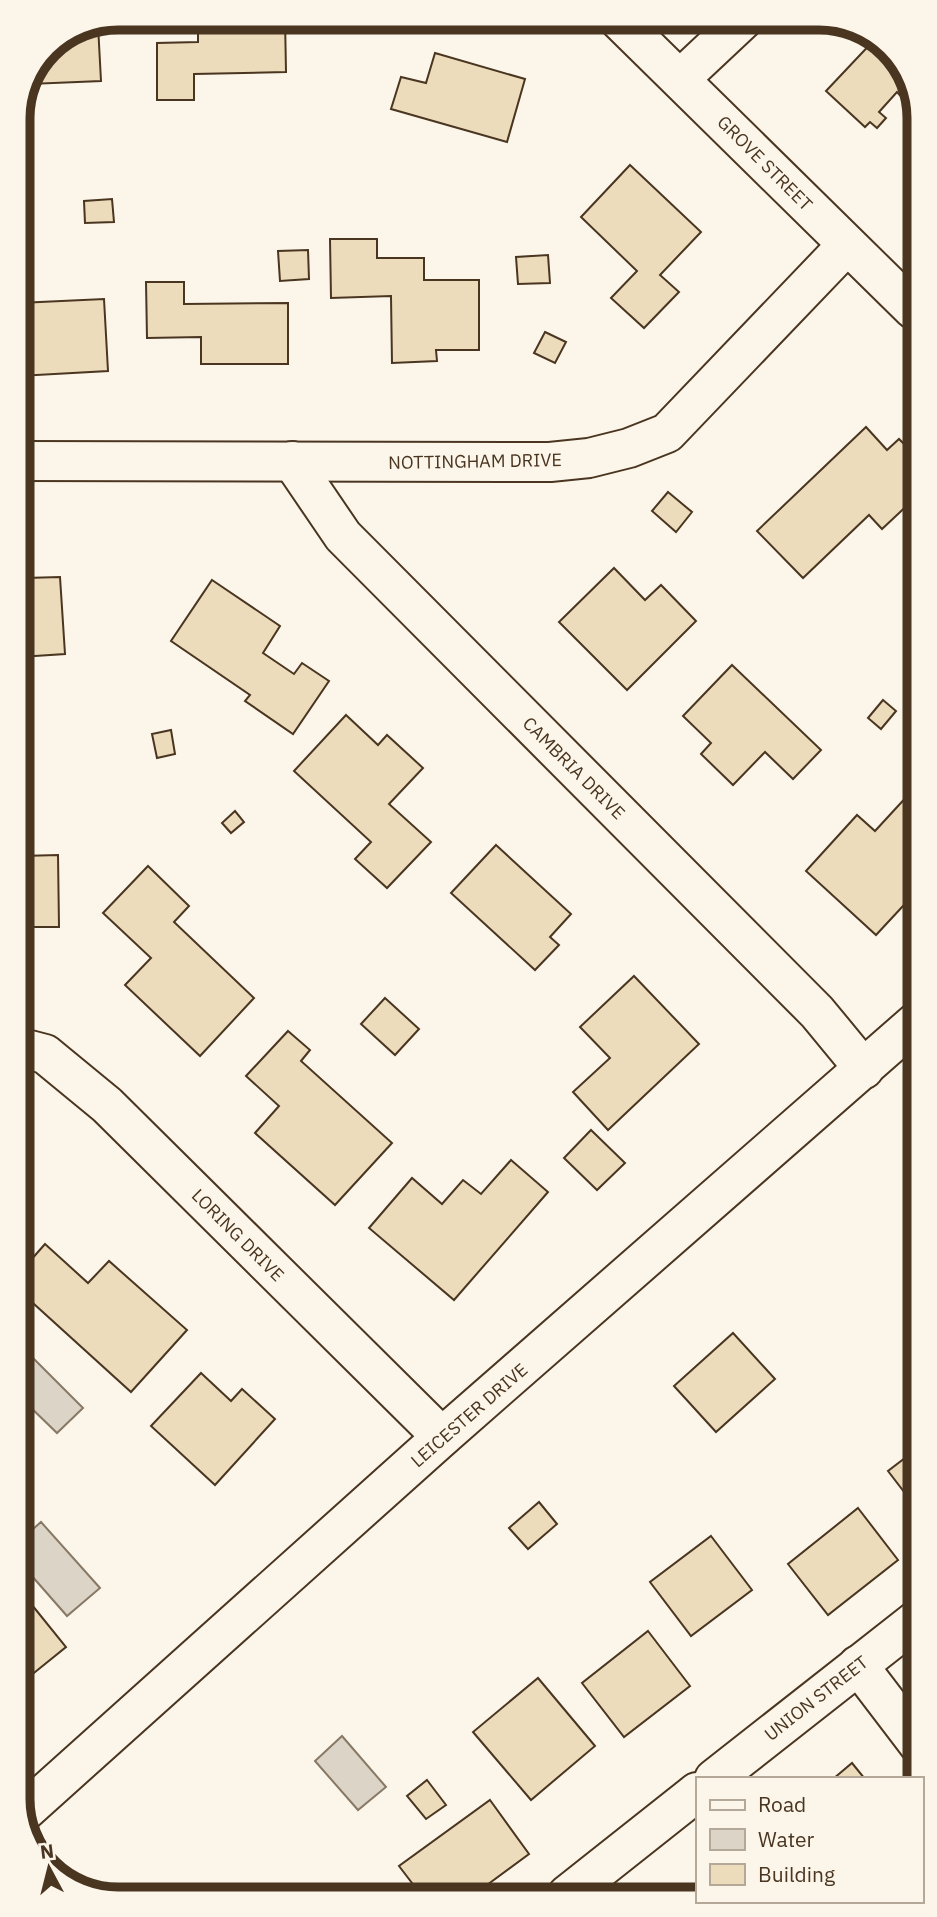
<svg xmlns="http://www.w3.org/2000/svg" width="937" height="1917" font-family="'IBM Plex Sans',sans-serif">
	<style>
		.water { fill: #dcd4c6; stroke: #887966; stroke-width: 2 }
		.building { fill: #ecdcbc; stroke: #4a3520; stroke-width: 2 }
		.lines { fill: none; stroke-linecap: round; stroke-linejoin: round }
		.minor-casing { stroke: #4a3520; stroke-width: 42 }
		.minor { stroke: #fbf6e9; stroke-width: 38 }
		.labels { text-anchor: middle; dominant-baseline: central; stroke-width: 5; stroke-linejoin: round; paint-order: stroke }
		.street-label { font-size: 18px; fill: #4a3520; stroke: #fbf6e9 }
		.rim { fill: none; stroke: #4a3520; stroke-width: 9 }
	</style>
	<rect width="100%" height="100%" fill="#fbf6e9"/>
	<g class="water">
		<path d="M 23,1348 L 83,1408 L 57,1433 L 23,1400 Z"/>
		<path d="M 41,1522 L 100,1588 L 67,1616 L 24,1567 L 24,1537 Z"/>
		<path d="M 342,1736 L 386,1787 L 358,1810 L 315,1761 Z"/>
	</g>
	<g class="building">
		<path d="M 198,18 L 285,18 L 286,72 L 194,74 L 194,100 L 157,100 L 157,43 L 198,42 Z"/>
		<path d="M 98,25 L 101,81 L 30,84 L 47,47 Z"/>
		<path d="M 877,37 L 880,38 L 912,80 L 912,96 L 906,102 L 897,92 L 879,112 L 886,118 L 877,128 L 870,122 L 865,127 L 826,91 Z"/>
		<path d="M 435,53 L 525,79 L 507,142 L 391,109 L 401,77 L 426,83 Z"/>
		<path d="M 630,165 L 701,232 L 660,275 L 679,292 L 644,328 L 611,298 L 637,271 L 581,217 Z"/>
		<path d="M 112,199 L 114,222 L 85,223 L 84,201 Z"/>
		<path d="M 330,239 L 377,239 L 377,258 L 424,258 L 424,280 L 479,280 L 479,350 L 436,350 L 437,361 L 392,363 L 391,296 L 331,298 Z"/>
		<path d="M 308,250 L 309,279 L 280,281 L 278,251 Z"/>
		<path d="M 548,255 L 550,283 L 518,284 L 516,257 Z"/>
		<path d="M 146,282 L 184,282 L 184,304 L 288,303 L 288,364 L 201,364 L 201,337 L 147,338 Z"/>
		<path d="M 104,299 L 108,371 L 19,376 L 19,303 Z"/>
		<path d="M 545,332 L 566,342 L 555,363 L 534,353 Z"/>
		<path d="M 866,427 L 887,450 L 899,439 L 914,454 L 914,499 L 882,529 L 869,515 L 803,578 L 757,531 Z"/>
		<path d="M 668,492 L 692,512 L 676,532 L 652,511 Z"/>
		<path d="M 614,568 L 645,600 L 661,585 L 696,621 L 627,690 L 559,622 Z"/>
		<path d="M 60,577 L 65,654 L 20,657 L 20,590 L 25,589 L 25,578 Z"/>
		<path d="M 212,580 L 280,626 L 263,653 L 294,674 L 302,663 L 329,681 L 293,734 L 245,701 L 250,695 L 171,641 Z"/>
		<path d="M 732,665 L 821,750 L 793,779 L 765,752 L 733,785 L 701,754 L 711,743 L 683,716 Z"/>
		<path d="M 883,700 L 896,711 L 881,729 L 868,718 Z"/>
		<path d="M 346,715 L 378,745 L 387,735 L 423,768 L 389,804 L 431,842 L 387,888 L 355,859 L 371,842 L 294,771 Z"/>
		<path d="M 171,730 L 175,754 L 157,758 L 152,734 Z"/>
		<path d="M 910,793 L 915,798 L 916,892 L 876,935 L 806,871 L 857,815 L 875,831 Z"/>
		<path d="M 235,811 L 244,822 L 231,833 L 222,823 Z"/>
		<path d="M 496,845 L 571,914 L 550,937 L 559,945 L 535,970 L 451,893 Z"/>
		<path d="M 58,855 L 59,927 L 21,927 L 21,856 Z"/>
		<path d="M 148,866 L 189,906 L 174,922 L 254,998 L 200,1056 L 125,985 L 151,958 L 103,913 Z"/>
		<path d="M 634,976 L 699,1044 L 608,1130 L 573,1092 L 610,1058 L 580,1027 Z"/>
		<path d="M 385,998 L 419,1029 L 395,1055 L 361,1024 Z"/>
		<path d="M 288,1031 L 310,1050 L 301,1061 L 392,1143 L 335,1205 L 255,1133 L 279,1106 L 246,1076 Z"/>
		<path d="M 591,1130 L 625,1163 L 597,1190 L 564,1158 Z"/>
		<path d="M 511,1160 L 548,1192 L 454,1300 L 369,1228 L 412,1178 L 442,1204 L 463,1180 L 481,1194 Z"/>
		<path d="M 45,1244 L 88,1283 L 109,1261 L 187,1330 L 131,1392 L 23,1294 L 23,1269 Z"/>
		<path d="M 733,1333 L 775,1379 L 716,1432 L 674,1386 Z"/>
		<path d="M 201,1373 L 231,1401 L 242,1389 L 275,1419 L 215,1485 L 151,1426 Z"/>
		<path d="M 918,1448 L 918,1510 L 888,1471 Z"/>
		<path d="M 539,1502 L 557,1524 L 528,1549 L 509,1528 Z"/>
		<path d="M 858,1508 L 898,1560 L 828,1615 L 788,1564 Z"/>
		<path d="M 711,1536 L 752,1590 L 691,1636 L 650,1582 Z"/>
		<path d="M 32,1605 L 66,1647 L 24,1681 L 24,1612 Z"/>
		<path d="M 648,1631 L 690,1686 L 624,1737 L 582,1683 Z"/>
		<path d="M 538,1678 L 595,1746 L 531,1800 L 473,1732 Z"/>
		<path d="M 852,1763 L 865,1779 L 833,1779 Z"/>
		<path d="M 427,1780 L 446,1805 L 426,1819 L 407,1796 Z"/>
		<path d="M 490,1800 L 529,1854 L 472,1896 L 422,1896 L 399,1866 Z"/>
	</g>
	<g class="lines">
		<defs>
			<g id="minor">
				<path d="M 617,18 L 913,309"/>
				<path d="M 680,79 L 745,18"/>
				<path d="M 19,461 L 550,462 L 589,458 L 629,448 L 667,433 L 847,245"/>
				<path d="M 292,461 L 343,536 L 817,1012 L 864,1069"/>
				<path d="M 22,1048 L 45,1054 L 107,1105 L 442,1437"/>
				<path d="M 858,1665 L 919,1745"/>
				<path d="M 714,1779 L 919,1618"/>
				<path d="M 25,1811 L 442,1437 L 916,1022"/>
				<path d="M 567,1895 L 697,1792"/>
			</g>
		</defs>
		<use href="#minor" class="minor-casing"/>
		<use href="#minor" class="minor"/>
	</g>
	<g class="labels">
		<g class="street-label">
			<text transform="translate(765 163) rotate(45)">GROVE STREET</text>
			<text transform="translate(475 461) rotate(-1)">NOTTINGHAM DRIVE</text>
			<text transform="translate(574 768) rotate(45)">CAMBRIA DRIVE</text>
			<text transform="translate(238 1235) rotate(45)">LORING DRIVE</text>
			<text transform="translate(469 1415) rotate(-41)">LEICESTER DRIVE</text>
			<text transform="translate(816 1698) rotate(-38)">UNION STREET</text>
		</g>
	</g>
	<path d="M0 0H937V1917H0ZM118 30H819A88 88 0 0 1 907 118V1799A88 88 0 0 1 819 1887H118A88 88 0 0 1 30 1799V118A88 88 0 0 1 118 30Z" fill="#fbf6e9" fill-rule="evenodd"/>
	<path class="rim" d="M118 30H819A88 88 0 0 1 907 118V1799A88 88 0 0 1 819 1887H118A88 88 0 0 1 30 1799V118A88 88 0 0 1 118 30Z"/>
	<rect x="696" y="1777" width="228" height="126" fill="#fbf6e9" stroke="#b4a999" stroke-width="2"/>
	<rect x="710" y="1800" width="35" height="10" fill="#fbf6e9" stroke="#b4a999" stroke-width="2"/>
	<text x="758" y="1812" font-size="21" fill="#4a3520">Road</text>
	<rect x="710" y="1829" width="35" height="21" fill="#dcd4c6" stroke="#b4a999" stroke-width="2"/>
	<text x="758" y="1847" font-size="21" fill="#4a3520">Water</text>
	<rect x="710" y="1864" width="35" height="21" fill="#ecdcbc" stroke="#b4a999" stroke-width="2"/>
	<text x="758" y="1882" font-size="21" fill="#4a3520">Building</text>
	<g transform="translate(49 1868) rotate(353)" stroke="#fbf6e9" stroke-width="5" paint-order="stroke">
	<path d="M0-5L12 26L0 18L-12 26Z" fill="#4a3520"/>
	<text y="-10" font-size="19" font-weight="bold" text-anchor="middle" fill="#4a3520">N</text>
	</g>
</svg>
